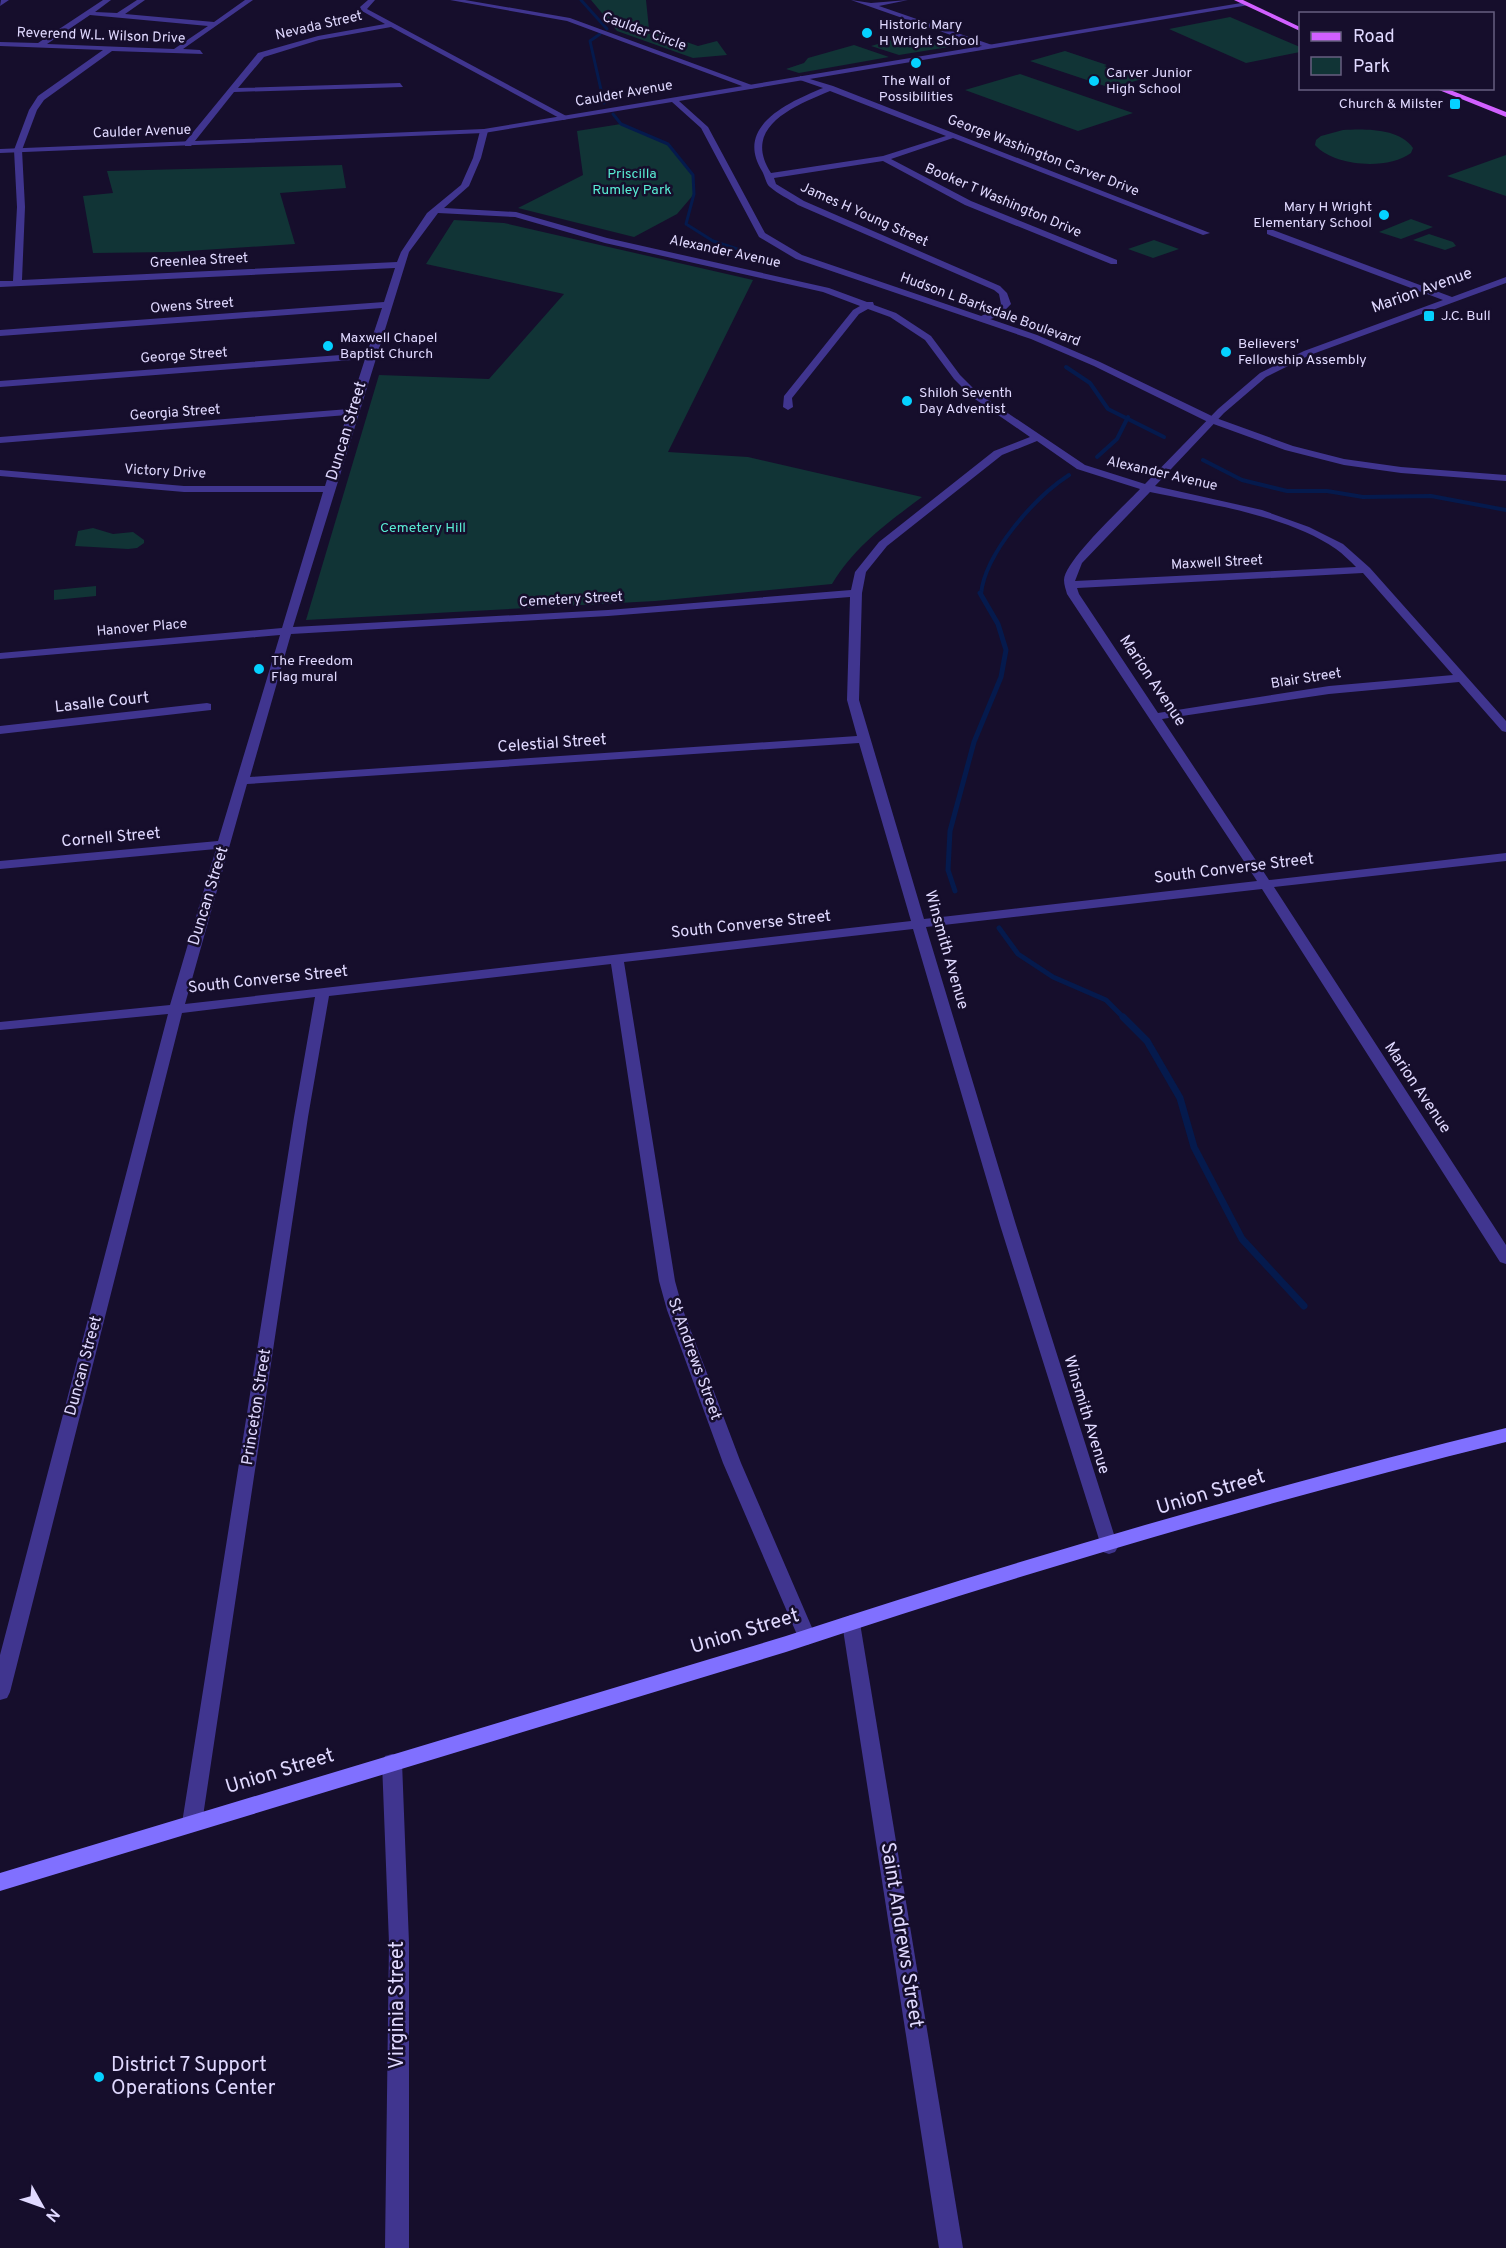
<svg xmlns="http://www.w3.org/2000/svg" width="1506" height="2248" font-family="Overpass,sans-serif">
	<style>
		.green { fill: #113436 }
		.lines { fill: none; stroke-linecap: round; stroke-linejoin: round }
		.stream-far3 { stroke: #051a4d; stroke-width: 3 }
		.stream-far2 { stroke: #051a4d; stroke-width: 4 }
		.stream-far1 { stroke: #051a4d; stroke-width: 5 }
		.stream { stroke: #051a4d; stroke-width: 7 }
		.minor { fill: #40358f; fill-rule: evenodd }
		.tertiary { fill: #40358f; fill-rule: evenodd }
		.secondary { fill: #8070ff; fill-rule: evenodd }
		.primary { fill: #d160ff; fill-rule: evenodd }
		.poi-dot { fill: #05d1ff; stroke: #160e2c; stroke-width: 2 }
		.labels { text-anchor: middle; dominant-baseline: central; stroke-width: 5; stroke-linejoin: round; paint-order: stroke }
		.far-poi-label { font-size: 14px; fill: #e0d9ff; stroke: #160e2c; text-anchor: start }
		.far-street-label { font-size: 14px; fill: #e0d9ff; stroke: #160e2c }
		.far-park-label { font-size: 14px; fill: #58ecd3; stroke: #160e2c }
		.street-label { font-size: 16px; fill: #e0d9ff; stroke: #160e2c }
		.near-street-label { font-size: 20px; fill: #e0d9ff; stroke: #160e2c }
		.near-poi-label { font-size: 20px; fill: #e0d9ff; stroke: #160e2c; text-anchor: start }
	</style>
	<rect width="100%" height="100%" fill="#160e2c"/>
	<g class="green">
		<path d="M 591,0 L 646,0 L 649,29 L 698,46 L 717,41 L 727,55 L 693,58 L 617,31 Z"/>
		<path d="M 1230,17 L 1300,47 L 1300,52 L 1246,63 L 1169,29 Z"/>
		<path d="M 906,36 L 955,46 L 899,55 L 871,46 Z"/>
		<path d="M 854,45 L 889,57 L 799,73 L 786,69 L 804,63 L 808,58 Z"/>
		<path d="M 1065,51 L 1107,65 L 1104,66 L 1142,79 L 1111,88 L 1030,61 Z"/>
		<path d="M 1020,74 L 1133,113 L 1078,131 L 965,90 Z"/>
		<path d="M 621,124 L 668,144 L 693,175 L 694,194 L 677,214 L 634,237 L 518,208 L 583,175 L 577,131 Z"/>
		<path d="M 1343,130 C 1365,129 1399,128 1413,148 L 1411,153 C 1388,170 1335,167 1315,145 L 1316,140 L 1321,136 Z"/>
		<path d="M 1506,155 L 1506,196 L 1447,176 Z"/>
		<path d="M 342,165 L 346,188 L 280,193 L 295,244 L 172,252 L 93,253 L 83,196 L 113,193 L 107,171 Z"/>
		<path d="M 1411,219 L 1433,227 L 1401,239 L 1379,232 Z"/>
		<path d="M 454,220 L 504,223 L 753,280 L 668,452 L 748,457 L 922,497 C 886,524 855,546 832,584 L 655,601 L 306,620 L 379,375 L 489,379 L 564,294 L 426,264 Z"/>
		<path d="M 1429,234 L 1453,242 L 1456,246 L 1445,250 L 1413,240 Z"/>
		<path d="M 1154,240 L 1179,249 L 1153,258 L 1128,249 Z"/>
		<path d="M 93,528 L 113,534 L 133,532 L 144,540 L 144,543 L 137,548 L 128,549 L 75,546 L 78,531 Z"/>
		<path d="M 96,586 L 96,596 L 54,600 L 54,590 Z"/>
	</g>
	<g class="lines">
		<g class="stream-far3">
			<path d="M 581,0 L 607,29"/>
			<path d="M 600,34 L 590,41 L 604,103"/>
			<path d="M 613,114 L 621,124 L 668,144 L 693,175 L 694,194 L 686,224 L 713,241 L 765,258"/>
		</g>
		<g class="stream-far2">
			<path d="M 1066,367 L 1090,383 L 1108,409 L 1164,437"/>
			<path d="M 1097,457 L 1117,439 L 1128,417"/>
			<path d="M 1203,460 L 1242,480 L 1287,491 L 1327,491 L 1363,497 L 1431,496 L 1506,510"/>
			<path d="M 981,594 C 985,553 1035,497 1069,475"/>
		</g>
		<g class="stream-far1">
			<path d="M 955,891 L 948,870 L 950,831 L 974,742 L 1001,677 L 1006,650 L 998,624 L 980,593"/>
			<path d="M 999,928 L 1018,954 L 1053,977 L 1106,1000 L 1124,1018"/>
		</g>
		<path class="stream" d="M 1123,1017 L 1147,1041 L 1180,1098 L 1194,1147 L 1242,1239 L 1304,1306"/>
		<g class="minor">
			<path d="M 103,0 L 111,0 L 95,12 L 117,13 L 137,0 L 145,0 L 125,14 L 214,22 L 245,0 L 253,0 L 183,49 L 200,50 L 203,54 L 112,51 L 44,100 L 37,110 L 22,150 L 25,207 L 22,280 L 397,262 L 401,252 L 427,213 L 461,185 L 473,158 L 480,131 L 484,129 L 488,131 L 481,158 L 469,186 L 444,208 L 516,212 L 607,238 L 829,288 L 867,302 L 873,302 L 874,305 L 896,313 L 931,336 L 960,375 L 978,393 L 1085,465 L 1145,484 L 1218,409 L 1260,373 L 1304,351 L 1443,300 L 1267,234 L 1267,230 L 1273,230 L 1452,297 L 1506,277 L 1506,283 L 1310,355 L 1266,377 L 1224,413 L 1155,486 L 1262,510 L 1309,527 L 1343,544 L 1370,568 L 1506,721 L 1506,732 L 1502,731 L 1459,682 L 1329,694 L 1162,719 L 1269,880 L 1506,853 L 1506,861 L 1274,887 L 1506,1245 L 1506,1264 L 1500,1262 L 1262,889 L 926,927 L 1016,1225 L 1118,1547 L 1115,1552 L 1109,1554 L 1103,1552 L 1000,1225 L 913,929 L 624,962 L 675,1281 L 683,1310 L 741,1463 L 816,1637 L 814,1642 L 807,1645 L 800,1642 L 798,1637 L 723,1463 L 667,1310 L 659,1281 L 611,964 L 329,996 L 308,1117 L 202,1823 L 199,1829 L 192,1832 L 185,1829 L 182,1823 L 294,1117 L 315,997 L 182,1013 L 10,1692 L 7,1698 L 0,1700 L 0,1655 L 168,1014 L 0,1030 L 0,1022 L 170,1005 L 216,849 L 0,869 L 0,861 L 218,841 L 280,635 L 0,659 L 0,653 L 282,628 L 323,492 L 184,492 L 0,476 L 0,470 L 184,486 L 325,486 L 347,415 L 0,443 L 0,437 L 349,409 L 365,359 L 0,387 L 0,381 L 367,353 L 382,308 L 0,336 L 0,330 L 384,302 L 395,268 L 0,287 L 0,281 L 13,281 L 17,207 L 14,150 L 29,110 L 38,96 L 103,50 L 0,46 L 0,42 L 38,43 ZM 90,15 L 208,26 L 174,49 L 47,44 ZM 438,213 L 515,217 L 605,243 L 823,292 L 860,306 L 853,310 L 784,396 L 783,407 L 788,410 L 793,407 L 792,398 L 859,314 L 868,309 L 890,317 L 925,340 L 954,379 L 972,397 L 1030,437 L 994,451 L 879,542 L 855,572 L 851,590 L 608,610 L 293,627 L 409,252 ZM 1037,441 L 1077,469 L 1140,489 C 1124,506 1065,560 1064,580 C 1064,585 1066,590 1067,594 L 1257,881 L 924,919 L 859,700 L 862,593 L 866,572 L 887,546 L 1002,455 ZM 1150,492 C 1207,504 1287,515 1336,549 C 1343,554 1350,561 1356,567 L 1075,581 L 1082,563 ZM 1363,573 L 1453,675 L 1329,686 L 1158,713 L 1079,594 L 1077,588 ZM 850,597 L 847,700 L 857,736 L 250,777 L 291,634 L 608,616 ZM 859,743 L 911,921 L 185,1004 L 247,784 Z"/>
			<path d="M 368,0 L 375,0 L 367,9 L 570,118 L 563,120 L 391,27 L 319,40 L 264,57 L 238,88 L 400,83 L 403,87 L 234,92 L 191,146 L 185,146 L 185,142 L 258,53 L 318,36 L 385,24 L 362,11 L 360,7 Z"/>
			<path d="M 450,0 L 465,0 L 570,18 L 757,87 L 750,89 L 567,21 Z"/>
			<path d="M 851,0 L 871,3 L 908,0 L 879,6 L 995,46 L 988,48 Z"/>
			<path d="M 800,76 L 833,86 L 1210,233 L 1203,235 L 953,138 L 891,159 L 971,201 L 1117,260 L 1117,264 L 1111,264 L 965,205 L 883,161 L 774,178 L 776,184 L 804,201 L 1000,286 L 1007,293 L 1011,304 C 1003,313 991,322 979,321 L 979,317 L 998,308 L 1001,304 L 999,294 L 994,290 L 798,205 C 789,199 778,194 770,187 C 766,184 765,176 762,171 C 734,126 789,102 823,88 L 800,80 ZM 830,91 L 946,136 L 883,156 L 771,173 C 741,127 794,106 830,91 Z"/>
			<path d="M 207,703 L 211,704 L 211,710 L 0,734 L 0,726 Z"/>
			<path d="M 392,1754 L 399,1756 L 402,1762 L 409,1943 L 409,2248 L 385,2248 L 389,1943 L 382,1762 L 385,1756 Z"/>
		</g>
		<g class="tertiary">
			<path d="M 9,0 L 0,6 L 1,0 Z"/>
			<path d="M 1247,2 L 1249,5 L 679,101 L 708,127 L 765,233 L 802,255 L 1037,335 L 1100,362 L 1216,418 L 1293,446 L 1344,459 L 1401,467 L 1506,475 L 1506,481 L 1401,473 L 1344,465 L 1285,450 L 1208,422 L 1094,366 L 1031,339 L 796,259 L 759,237 L 701,128 L 672,102 L 484,133 L 0,153 L 0,149 L 484,129 Z"/>
			<path d="M 851,1615 L 858,1618 L 860,1623 L 963,2248 L 939,2248 L 842,1623 L 844,1618 Z"/>
		</g>
		<path class="secondary" d="M 1506,1428 L 1506,1442 C 1264,1502 1023,1573 786,1652 L 0,1891 L 0,1873 L 786,1636 C 1023,1558 1264,1488 1506,1428 Z"/>
		<g class="primary">
			<path d="M 1234,0 L 1243,0 L 1300,27 L 1300,31 Z"/>
			<path d="M 1434,88 L 1445,88 L 1506,112 L 1506,117 Z"/>
		</g>
	</g>
	<g class="poi-dot">
		<circle cx="867" cy="33" r="6"/>
		<circle cx="916" cy="63" r="6"/>
		<circle cx="1094" cy="81" r="6"/>
		<rect x="1449" y="98" width="12" height="12" rx="3"/>
		<circle cx="1384" cy="215" r="6"/>
		<rect x="1423" y="310" width="12" height="12" rx="3"/>
		<circle cx="328" cy="346" r="6"/>
		<circle cx="1226" cy="352" r="6"/>
		<circle cx="907" cy="401" r="6"/>
		<circle cx="259" cy="669" r="6"/>
		<circle cx="99" cy="2077" r="6"/>
	</g>
	<g class="labels">
		<g class="far-poi-label">
			<text x="879" y="25">Historic Mary<tspan x="879" dy="16">H Wright School</tspan></text>
			<text x="1106" y="73">Carver Junior<tspan x="1106" dy="16">High School</tspan></text>
			<text x="916" y="81" text-anchor="middle">The Wall of<tspan x="916" dy="16">Possibilities</tspan></text>
			<text x="1443" y="104" text-anchor="end">Church &amp; Milster</text>
			<text x="1372" y="207" text-anchor="end">Mary H Wright<tspan x="1372" dy="16">Elementary School</tspan></text>
			<text x="1441" y="316">J.C. Bull</text>
			<text x="340" y="338">Maxwell Chapel<tspan x="340" dy="16">Baptist Church</tspan></text>
			<text x="1238" y="344">Believers'<tspan x="1238" dy="16">Fellowship Assembly</tspan></text>
			<text x="919" y="393">Shiloh Seventh<tspan x="919" dy="16">Day Adventist</tspan></text>
			<text x="271" y="661">The Freedom<tspan x="271" dy="16">Flag mural</tspan></text>
		</g>
		<g class="far-street-label">
			<text transform="translate(319 26) rotate(-13)">Nevada Street</text>
			<text transform="translate(644 32) rotate(20)">Caulder Circle</text>
			<text transform="translate(101 36) rotate(2)">Reverend W.L. Wilson Drive</text>
			<text transform="translate(624 94) rotate(-10)">Caulder Avenue</text>
			<text transform="translate(142 132) rotate(-2)">Caulder Avenue</text>
			<text transform="translate(1043 156) rotate(21)">George Washington Carver Drive</text>
			<text transform="translate(1003 201) rotate(23)">Booker T Washington Drive</text>
			<text transform="translate(864 215) rotate(24)">James H Young Street</text>
			<text transform="translate(725 252) rotate(12)">Alexander Avenue</text>
			<text transform="translate(199 261) rotate(-3)">Greenlea Street</text>
			<text transform="translate(192 306) rotate(-4)">Owens Street</text>
			<text transform="translate(990 310) rotate(20)">Hudson L Barksdale Boulevard</text>
			<text transform="translate(184 356) rotate(-4)">George Street</text>
			<text transform="translate(175 413) rotate(-4)">Georgia Street</text>
			<text transform="translate(165 472) rotate(3)">Victory Drive</text>
			<text transform="translate(1162 474) rotate(13)">Alexander Avenue</text>
			<text transform="translate(1217 563) rotate(-3)">Maxwell Street</text>
			<text transform="translate(571 600) rotate(-3)">Cemetery Street</text>
			<text transform="translate(142 628) rotate(-5)">Hanover Place</text>
			<text transform="translate(1306 679) rotate(-9)">Blair Street</text>
		</g>
		<g class="far-park-label">
			<text x="632" y="174">Priscilla<tspan x="632" dy="16">Rumley Park</tspan></text>
			<text x="423" y="528">Cemetery Hill</text>
		</g>
		<g class="street-label">
			<text transform="translate(1422 291) rotate(-20)">Marion Avenue</text>
			<text transform="translate(347 431) rotate(-73)">Duncan Street</text>
			<text transform="translate(1152 681) rotate(56)">Marion Avenue</text>
			<text transform="translate(102 703) rotate(-6)">Lasalle Court</text>
			<text transform="translate(552 744) rotate(-4)">Celestial Street</text>
			<text transform="translate(111 838) rotate(-5)">Cornell Street</text>
			<text transform="translate(1234 869) rotate(-7)">South Converse Street</text>
			<text transform="translate(209 896) rotate(-73)">Duncan Street</text>
			<text transform="translate(751 925) rotate(-6)">South Converse Street</text>
			<text transform="translate(946 950) rotate(74)">Winsmith Avenue</text>
			<text transform="translate(268 980) rotate(-6)">South Converse Street</text>
			<text transform="translate(1417 1088) rotate(56)">Marion Avenue</text>
			<text transform="translate(694 1359) rotate(70)">St Andrews Street</text>
			<text transform="translate(84 1366) rotate(-75)">Duncan Street</text>
			<text transform="translate(257 1407) rotate(-81)">Princeton Street</text>
			<text transform="translate(1086 1415) rotate(73)">Winsmith Avenue</text>
		</g>
		<g class="near-street-label">
			<text transform="translate(1211 1493) rotate(-17)">Union Street</text>
			<text transform="translate(745 1632) rotate(-17)">Union Street</text>
			<text transform="translate(280 1772) rotate(-17)">Union Street</text>
			<text transform="translate(901 1935) rotate(81)">Saint Andrews Street</text>
			<text transform="translate(398 2005) rotate(-90)">Virginia Street</text>
		</g>
		<g class="near-poi-label">
			<text x="111" y="2066">District 7 Support<tspan x="111" dy="23">Operations Center</tspan></text>
		</g>
	</g>
	<rect x="1299" y="12" width="195" height="78" fill="#160e2c" stroke="#675f80" stroke-width="1.5"/>
	<rect x="1311" y="32" width="30" height="9" fill="#d160ff" stroke="#675f80" stroke-width="1.5"/>
	<text x="1353" y="42" font-size="18" fill="#e0d9ff">Road</text>
	<rect x="1311" y="57" width="30" height="18" fill="#113436" stroke="#675f80" stroke-width="1.5"/>
	<text x="1353" y="72" font-size="18" fill="#e0d9ff">Park</text>
	<g transform="translate(42 2206) rotate(130)" stroke="#160e2c" stroke-width="4.5" paint-order="stroke">
	<path d="M0-4.5L10 22L0 15L-10 22Z" fill="#e0d9ff"/>
	<text y="-9" font-size="16" font-weight="bold" text-anchor="middle" fill="#e0d9ff">N</text>
	</g>
</svg>
